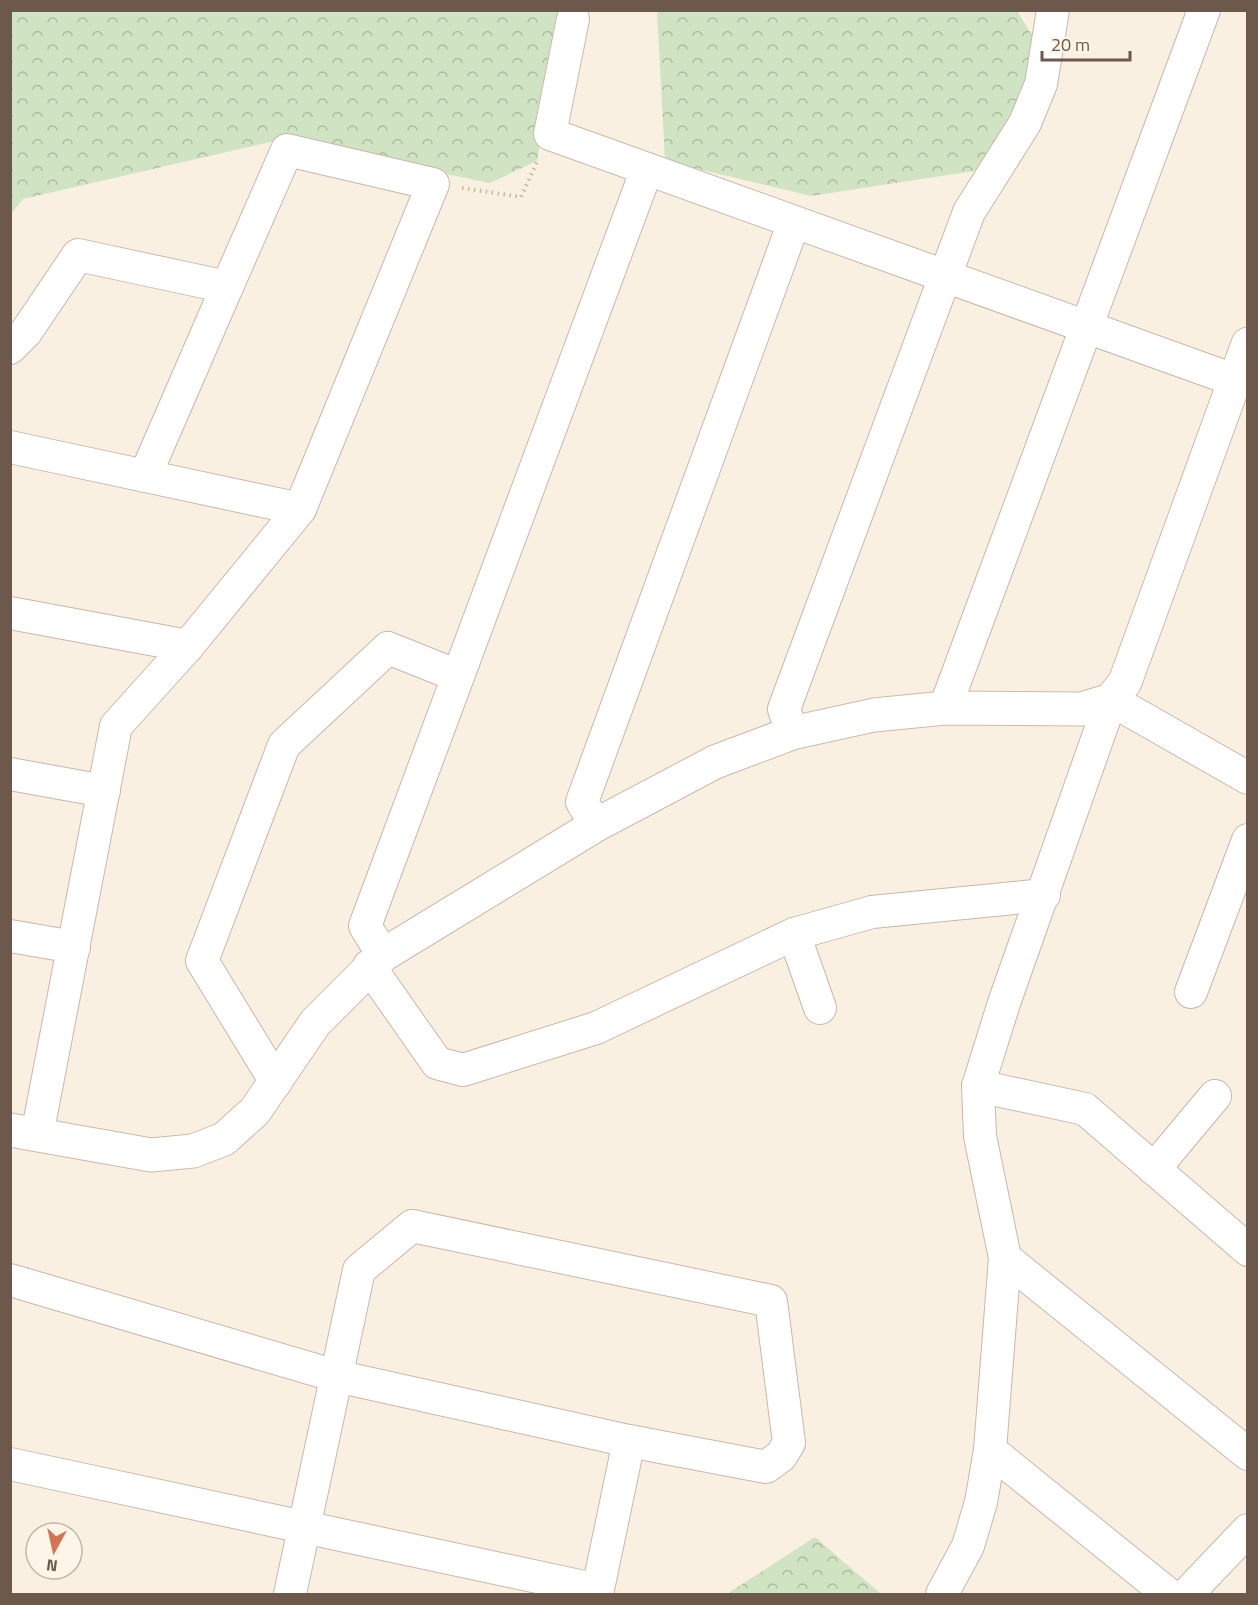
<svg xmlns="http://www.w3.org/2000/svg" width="1258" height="1605" font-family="'Titillium Web',sans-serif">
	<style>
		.forest { fill: url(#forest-crowns) }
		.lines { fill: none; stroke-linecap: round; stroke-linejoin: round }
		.street-casing { stroke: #c8b8ab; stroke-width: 34 }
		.secondary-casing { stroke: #cdbaab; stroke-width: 35 }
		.path { stroke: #cfb4a1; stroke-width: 4; stroke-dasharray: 1.5 4.5; stroke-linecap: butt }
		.street { stroke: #fff; stroke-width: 32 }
		.secondary { stroke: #fff; stroke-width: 33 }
	</style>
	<defs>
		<pattern id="forest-crowns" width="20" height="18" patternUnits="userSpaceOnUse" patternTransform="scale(1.5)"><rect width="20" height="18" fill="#d0e4c3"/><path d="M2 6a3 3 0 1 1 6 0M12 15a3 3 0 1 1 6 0" fill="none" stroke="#adbca1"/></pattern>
	</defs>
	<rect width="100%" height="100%" fill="#f9f0e2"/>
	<g class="forest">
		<path d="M 11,11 L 563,11 L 537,161 L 490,183 L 279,140 L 23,199 L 11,214 Z"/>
		<path d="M 657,11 L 1017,11 L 1037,43 L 1013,134 L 974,171 L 811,196 L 665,161 Z"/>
		<path d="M 815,1537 L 881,1594 L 727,1594 Z"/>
	</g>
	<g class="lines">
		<defs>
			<g id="street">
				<path d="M 573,19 L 550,134 L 1234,380"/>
				<path d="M 10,348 L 26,332 L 78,255 L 227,287 L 287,150 L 433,184 L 300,509 L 188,646 L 116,726 L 37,1135"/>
				<path d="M 10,447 L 300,509"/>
				<path d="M 145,476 L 227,287"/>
				<path d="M 10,613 L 188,646"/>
				<path d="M 945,708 L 1204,10"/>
				<path d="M 792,733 L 784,709 L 969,212 L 1025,123 L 1041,84 L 1053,10"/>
				<path d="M 10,774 L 104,791"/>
				<path d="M 596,825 L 582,802 L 794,222"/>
				<path d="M 794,934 L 820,1008"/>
				<path d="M 10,936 L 74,947"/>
				<path d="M 383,955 L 365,926 L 647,169"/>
				<path d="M 369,966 L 437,1063 L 463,1070 L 596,1028 L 794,934 L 872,912 L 1044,895"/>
				<path d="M 1191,992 L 1248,840"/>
				<path d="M 276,1082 L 202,961 L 284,745 L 388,648 L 458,676"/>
				<path d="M 978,1086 L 1085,1109 L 1248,1250"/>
				<path d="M 1154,1169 L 1215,1096"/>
				<path d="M 1005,1258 L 1248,1454"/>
				<path d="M 10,1280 L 336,1376 L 629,1441"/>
				<path d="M 990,1450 L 1168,1594"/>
				<path d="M 10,1464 L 598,1590"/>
				<path d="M 290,1594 L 359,1270 L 412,1226 L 771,1301 L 789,1443 L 781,1456 L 766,1467 L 629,1441 L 597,1594"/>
				<path d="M 942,1594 L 968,1546 L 981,1502 L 990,1450 L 1005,1258 L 980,1136 L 978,1086 L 1004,1003 L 1111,700 L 1248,778"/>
				<path d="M 1187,1594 L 1248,1530"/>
			</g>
			<path id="secondary" d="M 10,1130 L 151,1155 L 193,1151 L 224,1139 L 255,1111 L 315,1023 L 383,955 L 596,825 L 715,762 L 792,733 L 874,715 L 945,708 L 1082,709 L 1111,700 L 1125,682 L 1248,344"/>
		</defs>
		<use href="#street" class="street-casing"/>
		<use href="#secondary" class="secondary-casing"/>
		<path class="path" d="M 462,188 L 521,197 L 537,162"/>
		<use href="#street" class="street"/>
		<use href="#secondary" class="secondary"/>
	</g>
	<rect width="1258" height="1605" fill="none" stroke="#6d584c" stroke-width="24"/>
	<g transform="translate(54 1551) rotate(188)"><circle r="28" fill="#fcf5e8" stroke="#c3b6aa" stroke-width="1.5"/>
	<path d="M0-4.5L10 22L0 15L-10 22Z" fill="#d57455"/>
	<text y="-9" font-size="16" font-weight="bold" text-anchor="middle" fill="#6d584c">N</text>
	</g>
	<path d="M1042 51v9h88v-9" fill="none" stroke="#6d584c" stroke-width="3"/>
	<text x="1051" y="51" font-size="18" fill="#6d584c" stroke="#fcf5e8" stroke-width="4.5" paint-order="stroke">20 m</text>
</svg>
